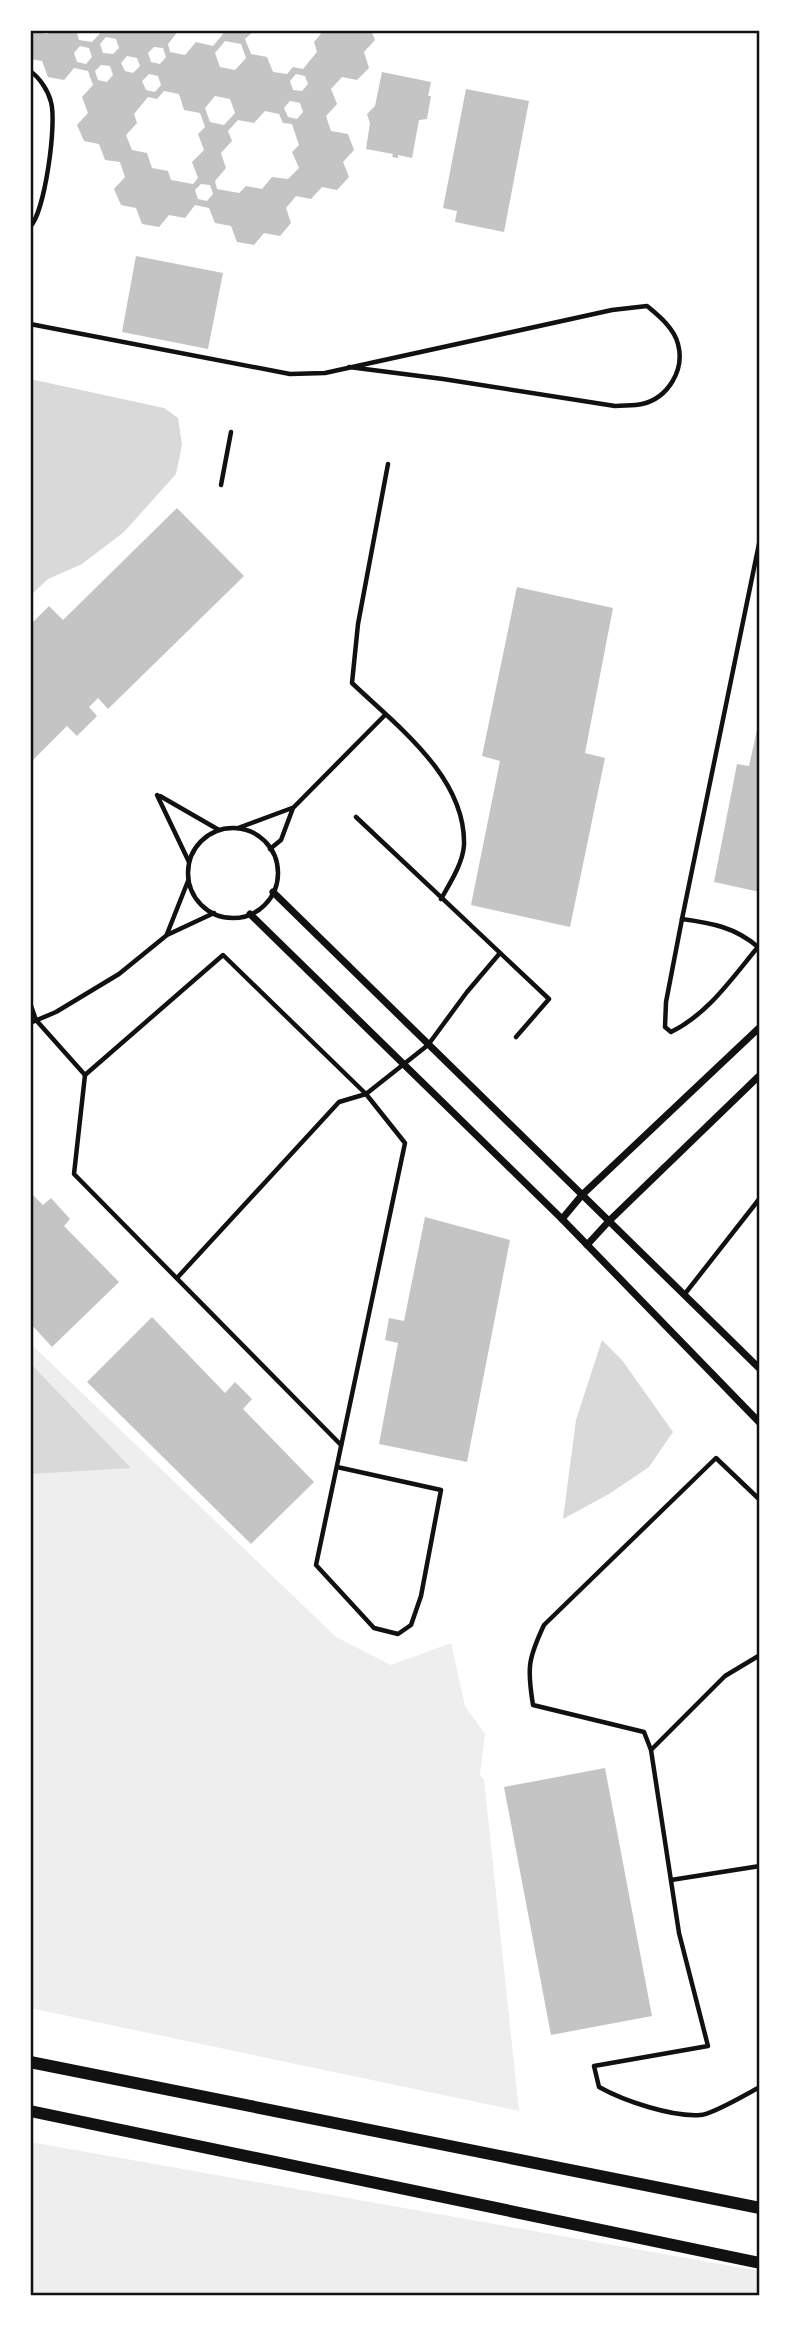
<svg xmlns="http://www.w3.org/2000/svg" width="790" height="2325" font-family="Figtree,sans-serif">
	<style>
		.green { fill: #eee }
		.water { fill: #d9d9d9 }
		.building { fill: #c4c4c4; fill-rule: evenodd }
		.lines { fill: none; stroke-linecap: round; stroke-linejoin: round }
		.service { stroke: #111; stroke-width: 4.5 }
		.minor { stroke: #111; stroke-width: 7 }
		.secondary { stroke: #111; stroke-width: 12 }
		.neatline { fill: none; stroke: #111; stroke-width: 2.5 }
	</style>
	<rect width="100%" height="100%" fill="#fff"/>
	<g class="green">
		<path d="M 30,1343 L 336,1637 L 391,1665 L 451,1643 L 465,1706 L 485,1734 L 480,1775 L 484,1779 L 519,2111 L 30,2008 Z"/>
		<path d="M 30,2142 L 760,2271 L 760,2295 L 30,2295 Z"/>
	</g>
	<g class="water">
		<path d="M 30,379 L 164,408 L 178,418 L 182,445 L 176,474 L 124,532 L 82,564 L 48,579 L 30,596 Z"/>
		<path d="M 602,1340 L 622,1360 L 673,1432 L 649,1467 L 609,1494 L 563,1519 L 576,1420 Z"/>
		<path d="M 30,1363 L 131,1468 L 30,1474 Z"/>
	</g>
	<g class="building">
		<path d="M 51,30 L 76,30 L 79,40 L 92,42 L 103,30 L 179,30 L 168,44 L 170,52 L 185,55 L 196,42 L 213,46 L 223,34 L 221,30 L 255,30 L 245,39 L 251,54 L 267,57 L 273,72 L 287,74 L 293,67 L 303,69 L 317,52 L 314,42 L 324,30 L 371,30 L 375,40 L 364,52 L 369,68 L 357,80 L 342,77 L 331,89 L 337,104 L 326,116 L 331,131 L 348,134 L 354,150 L 343,162 L 349,177 L 337,190 L 322,187 L 311,199 L 296,196 L 286,208 L 291,223 L 280,236 L 264,233 L 254,245 L 237,242 L 231,226 L 215,223 L 209,208 L 195,205 L 185,218 L 169,215 L 159,227 L 142,224 L 136,208 L 121,205 L 114,189 L 125,177 L 120,162 L 105,160 L 99,144 L 84,141 L 77,125 L 88,113 L 82,97 L 93,85 L 88,71 L 74,68 L 64,80 L 48,77 L 42,61 L 30,59 L 30,33 L 32,31 L 47,34 ZM 106,37 L 116,39 L 119,48 L 113,54 L 103,53 L 100,44 ZM 225,41 L 241,44 L 246,58 L 235,70 L 220,67 L 215,53 ZM 80,46 L 89,48 L 92,57 L 86,64 L 77,62 L 74,53 ZM 154,47 L 163,48 L 166,57 L 160,64 L 151,62 L 148,53 ZM 127,56 L 137,58 L 140,66 L 133,73 L 125,71 L 121,63 ZM 101,65 L 110,66 L 113,75 L 107,82 L 98,80 L 95,71 ZM 149,74 L 158,76 L 161,85 L 155,92 L 146,90 L 142,81 ZM 296,74 L 305,76 L 308,84 L 302,91 L 293,90 L 290,81 ZM 164,91 L 179,94 L 184,110 L 200,113 L 205,127 L 198,134 L 204,150 L 192,162 L 198,178 L 193,184 L 171,180 L 168,171 L 152,168 L 147,153 L 132,150 L 126,135 L 137,123 L 134,114 L 148,97 L 157,99 ZM 215,96 L 230,99 L 235,113 L 224,125 L 210,122 L 205,108 ZM 290,101 L 300,103 L 303,112 L 297,119 L 288,117 L 284,108 ZM 265,111 L 279,114 L 283,123 L 292,124 L 299,145 L 292,152 L 299,168 L 288,179 L 272,177 L 262,189 L 246,186 L 239,193 L 217,189 L 215,181 L 226,168 L 221,153 L 232,141 L 228,131 L 238,120 L 254,123 ZM 201,184 L 210,185 L 213,194 L 207,201 L 198,199 L 195,190 Z"/>
		<path d="M 382,72 L 431,82 L 428,96 L 431,96 L 427,119 L 419,120 L 412,158 L 398,155 L 398,158 L 392,157 L 393,154 L 366,149 L 370,123 L 367,114 L 375,106 Z"/>
		<path d="M 466,89 L 529,101 L 504,232 L 455,222 L 457,211 L 443,208 Z"/>
		<path d="M 136,256 L 223,273 L 208,349 L 122,332 Z"/>
		<path d="M 177,508 L 244,576 L 108,709 L 98,698 L 89,707 L 97,716 L 77,736 L 67,726 L 30,763 L 30,625 L 49,606 L 63,620 Z"/>
		<path d="M 517,587 L 613,608 L 585,753 L 605,758 L 570,927 L 471,905 L 500,761 L 482,756 Z"/>
		<path d="M 759,721 L 760,721 L 760,892 L 714,882 L 737,764 L 749,766 Z"/>
		<path d="M 30,1192 L 43,1205 L 51,1198 L 70,1219 L 64,1226 L 119,1282 L 52,1347 L 30,1323 Z"/>
		<path d="M 425,1217 L 510,1240 L 467,1462 L 379,1444 L 398,1343 L 385,1340 L 389,1318 L 404,1321 Z"/>
		<path d="M 152,1317 L 225,1393 L 235,1382 L 252,1399 L 243,1409 L 314,1482 L 251,1544 L 87,1382 Z"/>
		<path d="M 605,1768 L 652,2016 L 551,2035 L 504,1787 Z"/>
	</g>
	<g class="lines">
		<g class="service">
			<path d="M 30,71 C 39,77 48,90 51,102 C 57,123 45,212 30,227"/>
			<path d="M 30,324 L 290,374 L 325,373 L 612,310 L 647,306 C 659,316 674,328 678,344 C 685,370 668,398 642,404 C 634,406 623,405 615,406 L 443,379 L 349,367"/>
			<path d="M 388,464 L 358,624 L 352,683 C 397,726 466,777 464,845 C 463,863 450,883 441,899"/>
			<path d="M 221,485 L 231,432"/>
			<path d="M 760,539 L 682,919 C 711,923 735,927 758,947 L 760,945"/>
			<path d="M 157,795 L 189,862"/>
			<path d="M 160,796 L 219,830"/>
			<path d="M 356,817 L 549,999 L 516,1037"/>
			<path d="M 238,828 L 292,808"/>
			<circle cx="233" cy="873" r="45"/>
			<path d="M 270,849 L 281,840 L 293,808 L 385,715"/>
			<path d="M 682,919 L 666,1002 L 665,1027 L 671,1032 C 708,1014 732,978 758,947"/>
			<path d="M 167,934 L 188,881"/>
			<path d="M 30,1003 L 36,1020 L 85,1075 L 223,955 L 366,1094 L 428,1045 L 467,992 L 500,953"/>
			<path d="M 30,1023 L 56,1012 L 119,974 L 167,935 L 214,913"/>
			<path d="M 85,1075 L 74,1174 L 341,1445"/>
			<path d="M 177,1278 L 339,1102 L 366,1094 L 405,1143 L 316,1565 L 374,1628 L 398,1634 L 411,1625 L 421,1596 L 441,1490 L 337,1467"/>
			<path d="M 684,1295 L 760,1198"/>
			<path d="M 760,1500 L 716,1458 L 544,1625 C 528,1659 527,1668 533,1705 L 644,1732 L 651,1750 L 679,1933 L 708,2046 L 594,2066 L 599,2087 C 624,2101 672,2117 700,2115 C 712,2115 748,2093 760,2087"/>
			<path d="M 651,1750 L 725,1676 L 760,1655"/>
			<path d="M 671,1880 L 760,1866"/>
		</g>
		<g class="minor">
			<path d="M 273,892 L 760,1369"/>
			<path d="M 250,914 L 562,1219 L 760,1423"/>
			<path d="M 562,1219 L 582,1195 L 760,1027"/>
			<path d="M 587,1245 L 609,1221 L 760,1075"/>
		</g>
		<g class="secondary">
			<path d="M 30,2062 L 760,2208"/>
			<path d="M 30,2111 L 760,2263"/>
		</g>
	</g>
	<rect width="790" height="2325" fill="none" stroke="#ffffff" stroke-width="63"/>
	<rect x="32" y="32" width="726" height="2262" class="neatline"/>
</svg>
